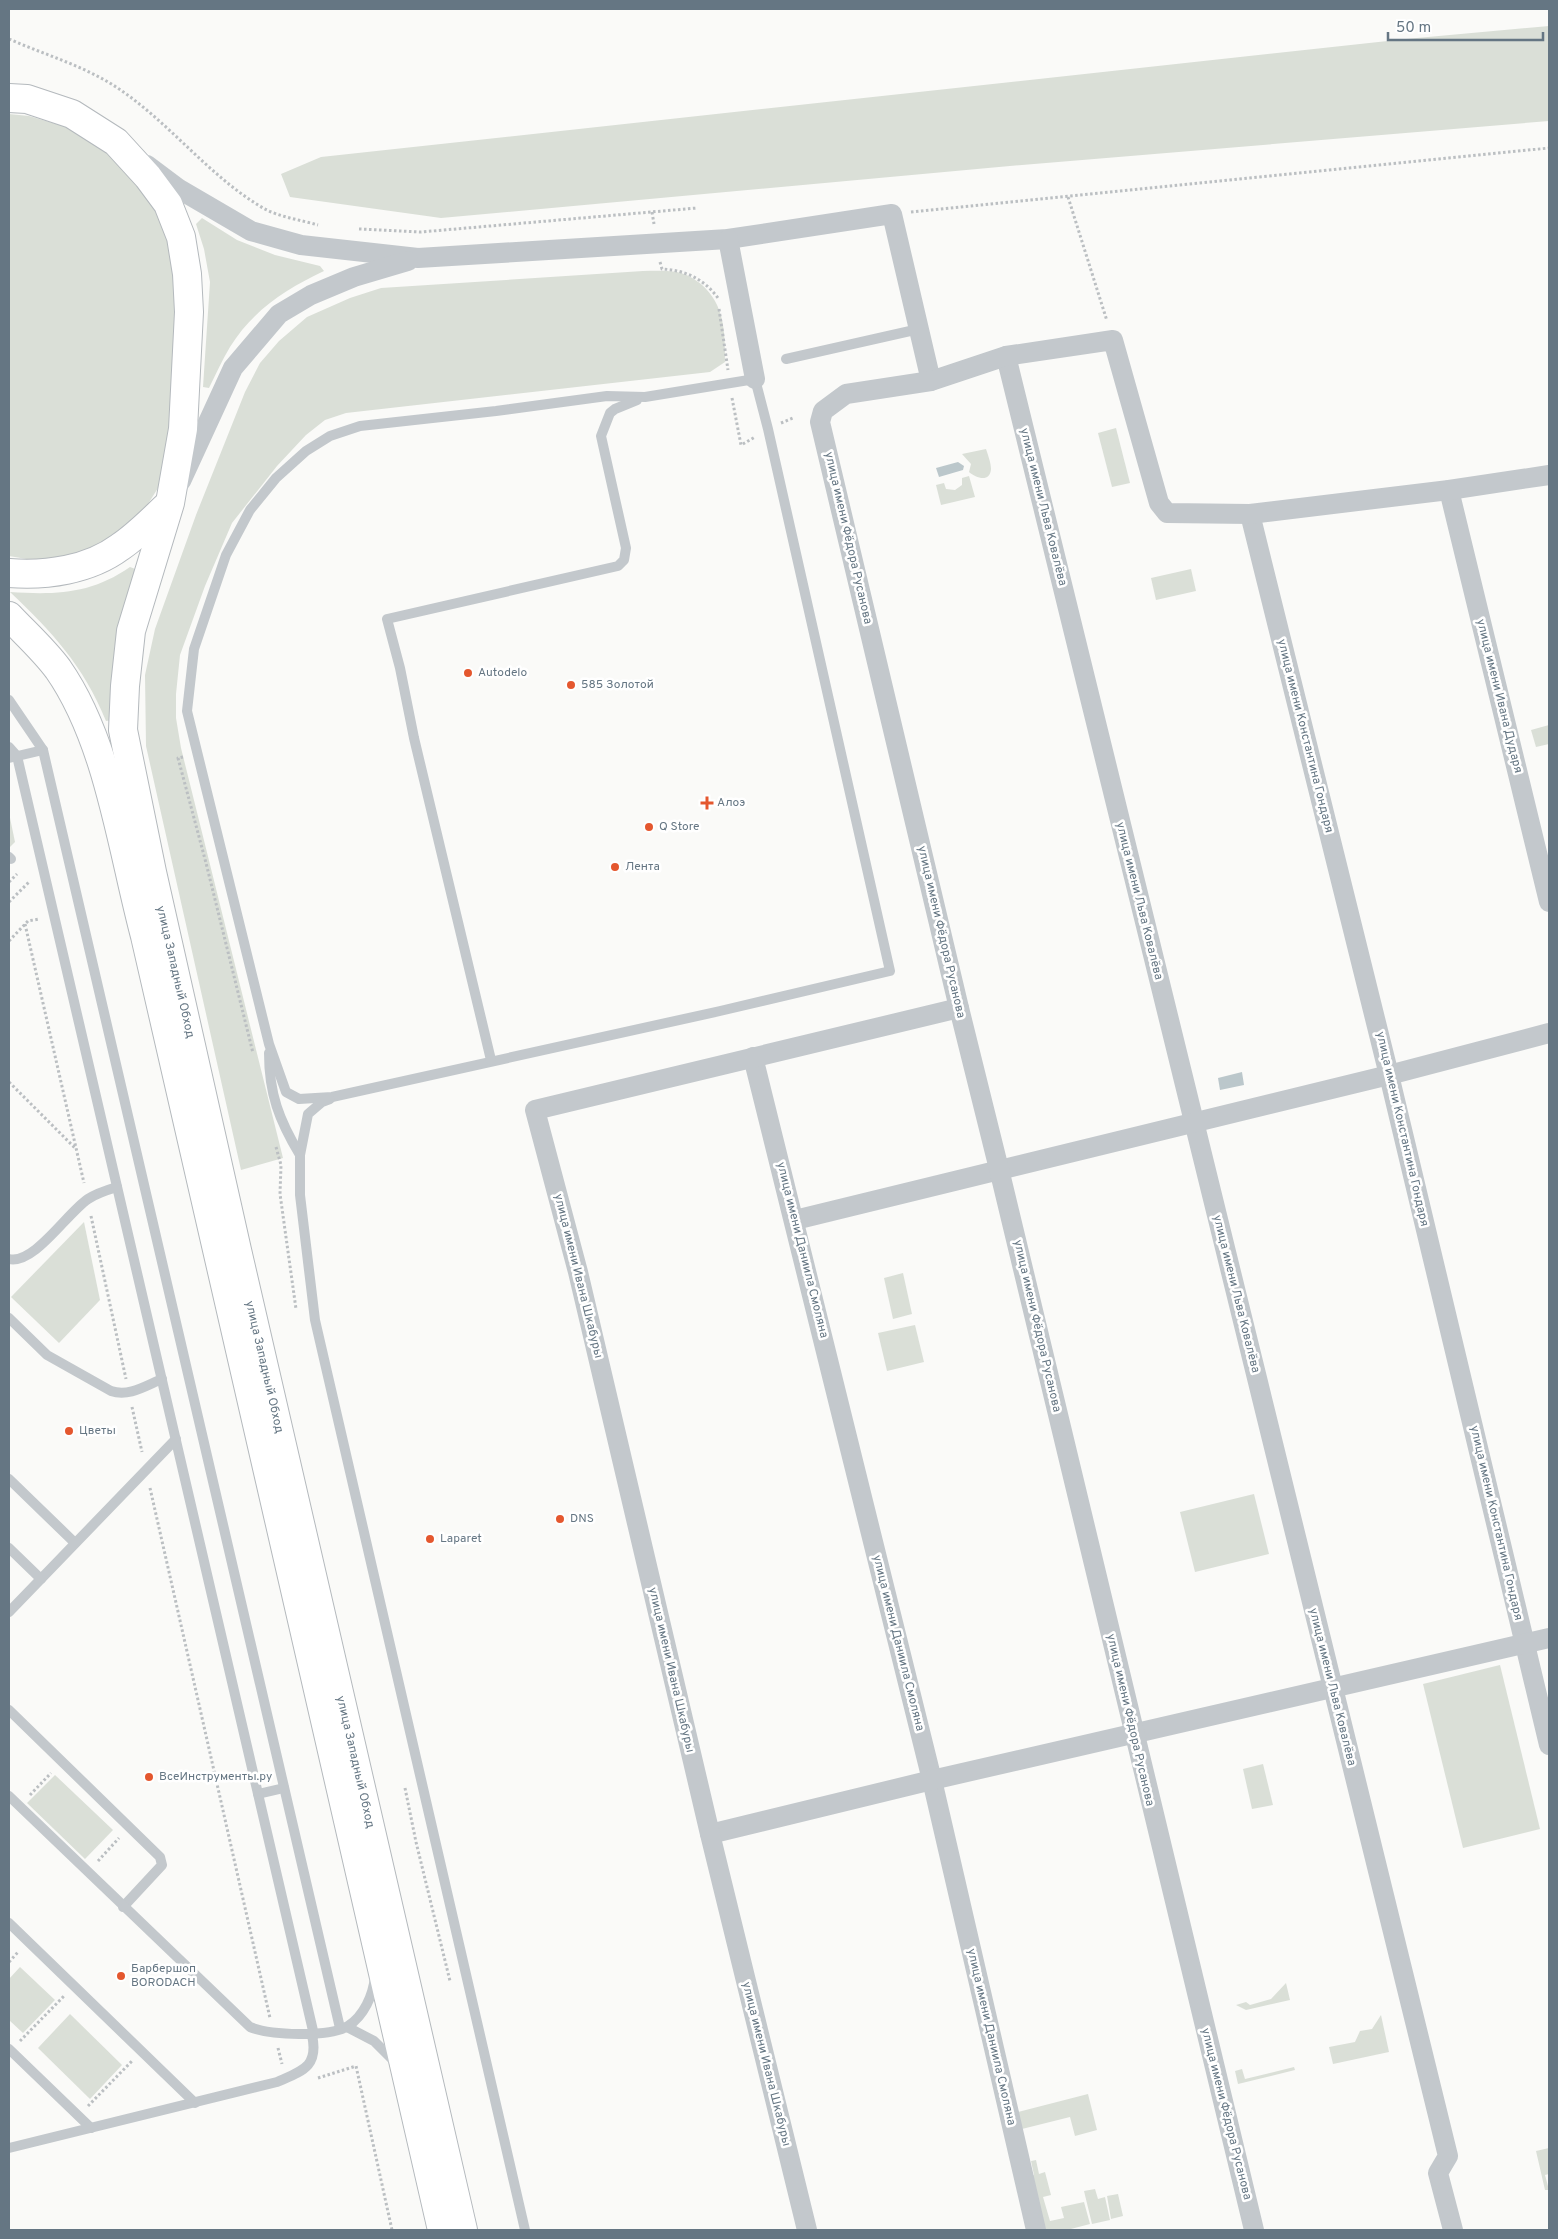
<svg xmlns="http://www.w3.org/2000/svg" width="1558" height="2239" font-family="Overpass,sans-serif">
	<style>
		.green { fill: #dadfd7 }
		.water { fill: #bbc7cb }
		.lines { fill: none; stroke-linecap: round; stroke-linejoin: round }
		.trunk-casing { stroke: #b4b9bd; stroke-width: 30 }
		.path { stroke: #bbbfc2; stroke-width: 3; stroke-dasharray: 2.5 2.5; stroke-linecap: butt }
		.service { stroke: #c3c8cc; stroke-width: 10 }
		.minor { stroke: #c3c8cc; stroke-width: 20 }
		.trunk { stroke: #fff; stroke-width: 28 }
		.poi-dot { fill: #e4572e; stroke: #fff; stroke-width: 2 }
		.labels { text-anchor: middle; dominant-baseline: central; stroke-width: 5; stroke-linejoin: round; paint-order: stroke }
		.street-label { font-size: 12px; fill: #657683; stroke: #fff }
		.poi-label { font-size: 12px; fill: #657683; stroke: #fff; text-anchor: start }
	</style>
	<rect width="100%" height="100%" fill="#fafaf8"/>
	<g class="green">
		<path d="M 1549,26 L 1549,121 L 1022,165 L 441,218 L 290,197 L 281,174 L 321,157 L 1406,39 Z"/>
		<path d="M 9,114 L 29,116 L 73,129 L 120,163 L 151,197 L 170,241 L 176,275 L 174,389 L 165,459 L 158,488 L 143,512 L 97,550 L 44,562 L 9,556 Z"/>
		<path d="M 202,218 L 237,240 L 275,255 L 320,266 L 324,271 C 286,289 253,310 230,347 C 222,360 216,374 209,388 L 203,387 L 210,282 L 204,249 L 196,224 Z"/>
		<path d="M 643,271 C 655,271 669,270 681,273 C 688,275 696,280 701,284 C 725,305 725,332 725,362 L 710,372 L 346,413 L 325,420 L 306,435 L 277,466 L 232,523 L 205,586 L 180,655 L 176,694 L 176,718 L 181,748 L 283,1158 L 241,1170 L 146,746 L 145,675 L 155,629 L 196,515 L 245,392 L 260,363 L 279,341 L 307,317 L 350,298 L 381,288 Z"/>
		<path d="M 1116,428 L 1130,483 L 1112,487 L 1098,433 Z"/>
		<path d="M 986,449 C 988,455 991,463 991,469 C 990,483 976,478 969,472 L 971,464 L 962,454 Z"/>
		<path d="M 969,476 L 975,497 L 941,505 L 936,485 L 944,483 L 946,489 L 955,490 L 962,485 L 962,478 Z"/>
		<path d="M 130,567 L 138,570 L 115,644 L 112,675 L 113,720 L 106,721 C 83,665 53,633 10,592 C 56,595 91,594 130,567 Z"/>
		<path d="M 1191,569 L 1196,591 L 1156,600 L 1151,578 Z"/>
		<path d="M 1549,725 L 1549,744 L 1536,747 L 1531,730 Z"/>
		<path d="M 9,813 L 15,842 L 10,847 L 9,846 Z"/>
		<path d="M 84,1222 L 100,1300 L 59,1343 L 11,1297 Z"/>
		<path d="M 903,1273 L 912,1314 L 893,1319 L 884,1278 Z"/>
		<path d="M 915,1325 L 924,1362 L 887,1371 L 878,1333 Z"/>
		<path d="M 1254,1494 L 1269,1554 L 1195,1572 L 1180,1512 Z"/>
		<path d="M 1500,1665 L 1540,1829 L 1463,1848 L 1423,1684 Z"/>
		<path d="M 1263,1764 L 1273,1805 L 1252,1809 L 1243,1769 Z"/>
		<path d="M 55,1775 L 113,1830 L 85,1859 L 27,1803 Z"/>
		<path d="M 20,1967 L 55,2000 L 23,2033 L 9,2020 L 9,1979 Z"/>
		<path d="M 1286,1983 L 1290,2000 L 1246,2010 L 1236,2005 L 1246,2002 L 1250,2005 L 1271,1999 Z"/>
		<path d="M 70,2014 L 122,2065 L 90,2099 L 38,2048 Z"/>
		<path d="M 1381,2015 L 1389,2052 L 1333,2064 L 1329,2047 L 1355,2042 L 1360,2031 L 1372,2029 Z"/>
		<path d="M 1294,2067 L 1295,2070 L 1238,2084 L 1235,2071 L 1242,2069 L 1245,2079 Z"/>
		<path d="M 1088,2094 L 1097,2130 L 1075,2136 L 1070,2117 L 1022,2129 L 1018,2112 Z"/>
		<path d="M 1549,2148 L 1549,2174 L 1545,2175 L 1549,2190 L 1545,2190 L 1536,2151 Z"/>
		<path d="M 1036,2160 L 1039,2174 L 1045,2172 L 1051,2195 L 1043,2197 L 1050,2221 L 1064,2218 L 1061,2207 L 1084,2202 L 1090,2224 L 1067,2230 L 1040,2230 L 1026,2177 L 1034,2175 L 1031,2161 Z"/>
		<path d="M 1095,2189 L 1098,2199 L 1105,2197 L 1110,2220 L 1092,2224 L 1084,2191 Z"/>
		<path d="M 1118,2194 L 1123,2216 L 1111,2219 L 1107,2196 Z"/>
	</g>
	<g class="water">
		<path d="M 958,462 L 964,466 L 963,470 L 939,477 L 936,468 Z"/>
		<path d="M 1242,1072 L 1244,1085 L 1220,1090 L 1218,1078 Z"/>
	</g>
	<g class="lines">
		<defs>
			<g id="trunk">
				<path d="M 9,98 L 27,99 L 72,114 L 116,142 L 148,177 L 168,204 L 181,237 L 187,274 L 189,312 L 183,429 L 170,503 L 131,631 L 125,686 L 123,730 L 152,872 L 237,1250 L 463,2230"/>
				<path d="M 9,573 C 46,576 89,570 120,547 C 138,535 153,519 169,504"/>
				<path d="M 9,616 C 25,633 44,650 58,669 C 109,742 122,850 145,936 L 442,2230"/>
			</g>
		</defs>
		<use href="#trunk" class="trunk-casing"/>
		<g class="path">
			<path d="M 9,39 C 43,54 81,65 113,85 C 168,120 207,175 263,208 C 279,217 301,220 318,225"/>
			<path d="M 1068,197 L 1107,321"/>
			<path d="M 652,212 L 654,224"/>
			<path d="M 911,212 L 1549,148"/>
			<path d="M 359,229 L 421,232 L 697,208"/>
			<path d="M 660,262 L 662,269 C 685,270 704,279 718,298"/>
			<path d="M 719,309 L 728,370"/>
			<path d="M 732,398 L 741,445 L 755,437"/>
			<path d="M 781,423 L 793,418"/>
			<path d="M 183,757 L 178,758 L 206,863 L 253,1053"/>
			<path d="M 9,882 L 17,874"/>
			<path d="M 9,902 L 30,881"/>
			<path d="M 25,924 L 84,1183"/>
			<path d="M 9,941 L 28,921 L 39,919"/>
			<path d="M 9,1082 L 75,1148"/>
			<path d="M 276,1147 L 281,1165 L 280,1194 L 296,1309"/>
			<path d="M 91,1216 L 126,1379"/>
			<path d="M 132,1407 L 142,1452"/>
			<path d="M 150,1488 L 270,2018"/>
			<path d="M 405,1788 L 416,1842 L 450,1981"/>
			<path d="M 30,1795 L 51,1773"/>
			<path d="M 98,1861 L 119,1838"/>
			<path d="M 9,1962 L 19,1951"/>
			<path d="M 20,2041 L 65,1995"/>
			<path d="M 278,2048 L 282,2064"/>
			<path d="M 318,2078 L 356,2066 L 392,2230"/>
			<path d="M 88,2106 L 132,2061"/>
		</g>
		<g class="service">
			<path d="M 786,359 L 919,329"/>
			<path d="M 755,379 L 768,429 L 890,971 L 720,1011 L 332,1097 L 299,1099 L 286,1092 L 269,1044 L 187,711 L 194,649 L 226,555 L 250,510 L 276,478 L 306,451 L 330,436 L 360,426 L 496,411 L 607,396 L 645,397 Z"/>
			<path d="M 9,700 L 43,750 L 340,2028"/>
			<path d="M 9,747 L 17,756 L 314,2035"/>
			<path d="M 9,758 L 43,750"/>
			<path d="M 9,857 L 11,859"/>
			<path d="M 269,1053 C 269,1094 279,1120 300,1155"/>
			<path d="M 491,1060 L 414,738 L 400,668 L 387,619 L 618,566 L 624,560 L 626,548 L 601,436 L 610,413 L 615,409 L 637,400"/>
			<path d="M 330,1099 L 322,1102 L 308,1114 L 300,1155 L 300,1195 L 315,1320 L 525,2230"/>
			<path d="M 9,1259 C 34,1265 67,1213 88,1199 C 97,1193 107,1190 117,1187"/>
			<path d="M 9,1318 L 47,1355 L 111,1391 C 129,1397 145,1386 162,1379"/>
			<path d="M 9,1479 L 75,1543"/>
			<path d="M 9,1548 L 41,1579"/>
			<path d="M 9,1612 L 176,1439"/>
			<path d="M 9,1710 L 160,1857 L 162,1865 L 123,1907"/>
			<path d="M 258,1794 L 284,1788"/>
			<path d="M 9,1796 L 250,2027 C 270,2035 328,2038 348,2026 C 364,2016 373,1995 375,1977"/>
			<path d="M 9,1923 L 195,2103"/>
			<path d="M 347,2027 L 374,2041 L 396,2063"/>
			<path d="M 9,2049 L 91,2128"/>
			<path d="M 9,2148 L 277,2082 C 302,2071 319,2067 312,2035"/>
		</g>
		<g class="minor">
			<path d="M 147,165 L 179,189 L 251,231 L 301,245 L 418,258 L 728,239 L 892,214 L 931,381"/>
			<path d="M 728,239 L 755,379"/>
			<path d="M 1006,356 L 1448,2156 L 1438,2173 L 1453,2230"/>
			<path d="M 181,481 L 233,368 L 279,314 L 311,295 L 354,277 L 408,261"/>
			<path d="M 1449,490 L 1549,902"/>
			<path d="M 1250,514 L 1389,1075 L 1549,1745"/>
			<path d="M 753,1057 L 932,1780 L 1036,2230"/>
			<path d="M 795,1220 L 1389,1075 L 1549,1033"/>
			<path d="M 710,1834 L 932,1780 L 1549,1638"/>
			<path d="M 807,2230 L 710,1834 L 578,1272 L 535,1110 L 959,1008"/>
			<path d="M 1254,2230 L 999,1169 L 959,1008 L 820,422 L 823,411 L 846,394 L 931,381 L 1006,356 L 1113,340 L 1159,503 L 1167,513 L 1250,514 L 1449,490 L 1549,475"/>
		</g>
		<use href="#trunk" class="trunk"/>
	</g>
	<g class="poi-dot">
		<circle cx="468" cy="673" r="5"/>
		<circle cx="571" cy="685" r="5"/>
		<path d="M704.5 795.5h5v5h5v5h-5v5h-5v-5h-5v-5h5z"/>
		<circle cx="649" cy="827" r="5"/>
		<circle cx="615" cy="867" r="5"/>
		<circle cx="69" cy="1431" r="5"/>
		<circle cx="560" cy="1519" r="5"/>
		<circle cx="430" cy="1539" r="5"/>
		<circle cx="149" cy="1777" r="5"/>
		<circle cx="121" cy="1976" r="5"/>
	</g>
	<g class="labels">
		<g class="street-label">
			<text transform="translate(1043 507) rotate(76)">улица имени Льва Ковалёва</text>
			<text transform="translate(848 538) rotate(77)">улица имени Фёдора Русанова</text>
			<text transform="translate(1499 696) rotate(76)">улица имени Ивана Дударя</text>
			<text transform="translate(1305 736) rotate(76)">улица имени Константина Гондаря</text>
			<text transform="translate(1139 901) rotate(76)">улица имени Льва Ковалёва</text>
			<text transform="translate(941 932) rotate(77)">улица имени Фёдора Русанова</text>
			<text transform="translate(175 972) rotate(77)">улица Западный Обход</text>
			<text transform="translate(1402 1129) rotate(77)">улица имени Константина Гондаря</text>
			<text transform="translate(802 1250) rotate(76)">улица имени Даниила Смоляна</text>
			<text transform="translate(578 1276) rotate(76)">улица имени Ивана Шкабуры</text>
			<text transform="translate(1236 1294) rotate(76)">улица имени Льва Ковалёва</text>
			<text transform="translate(1037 1326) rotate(77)">улица имени Фёдора Русанова</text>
			<text transform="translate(264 1367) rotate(77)">улица Западный Обход</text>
			<text transform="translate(1496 1523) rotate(77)">улица имени Константина Гондаря</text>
			<text transform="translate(898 1643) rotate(76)">улица имени Даниила Смоляна</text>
			<text transform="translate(671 1670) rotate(77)">улица имени Ивана Шкабуры</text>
			<text transform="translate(1332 1687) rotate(76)">улица имени Льва Ковалёва</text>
			<text transform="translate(1130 1720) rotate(77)">улица имени Фёдора Русанова</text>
			<text transform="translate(355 1762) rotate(77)">улица Западный Обход</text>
			<text transform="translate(991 2037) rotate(77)">улица имени Даниила Смоляна</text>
			<text transform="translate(766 2064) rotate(76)">улица имени Ивана Шкабуры</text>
			<text transform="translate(1226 2114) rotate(76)">улица имени Фёдора Русанова</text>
		</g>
		<g class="poi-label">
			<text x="478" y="673">Autodelo</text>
			<text x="581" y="685">585 Золотой</text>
			<text x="717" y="803">Алоэ</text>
			<text x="659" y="827">Q Store</text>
			<text x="625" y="867">Лента</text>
			<text x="79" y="1431">Цветы</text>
			<text x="570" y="1519">DNS</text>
			<text x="440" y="1539">Laparet</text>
			<text x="159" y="1777">ВсеИнструменты.ру</text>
			<text x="131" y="1969">Барбершоп<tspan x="131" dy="14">BORODACH</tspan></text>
		</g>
	</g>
	<rect width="1558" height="2239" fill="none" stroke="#657683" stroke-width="20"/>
	<path d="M1388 32v8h155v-8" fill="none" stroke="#657683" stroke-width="2.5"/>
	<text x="1396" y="32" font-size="15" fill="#657683" stroke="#ffffff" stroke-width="4" paint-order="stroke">50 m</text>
</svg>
